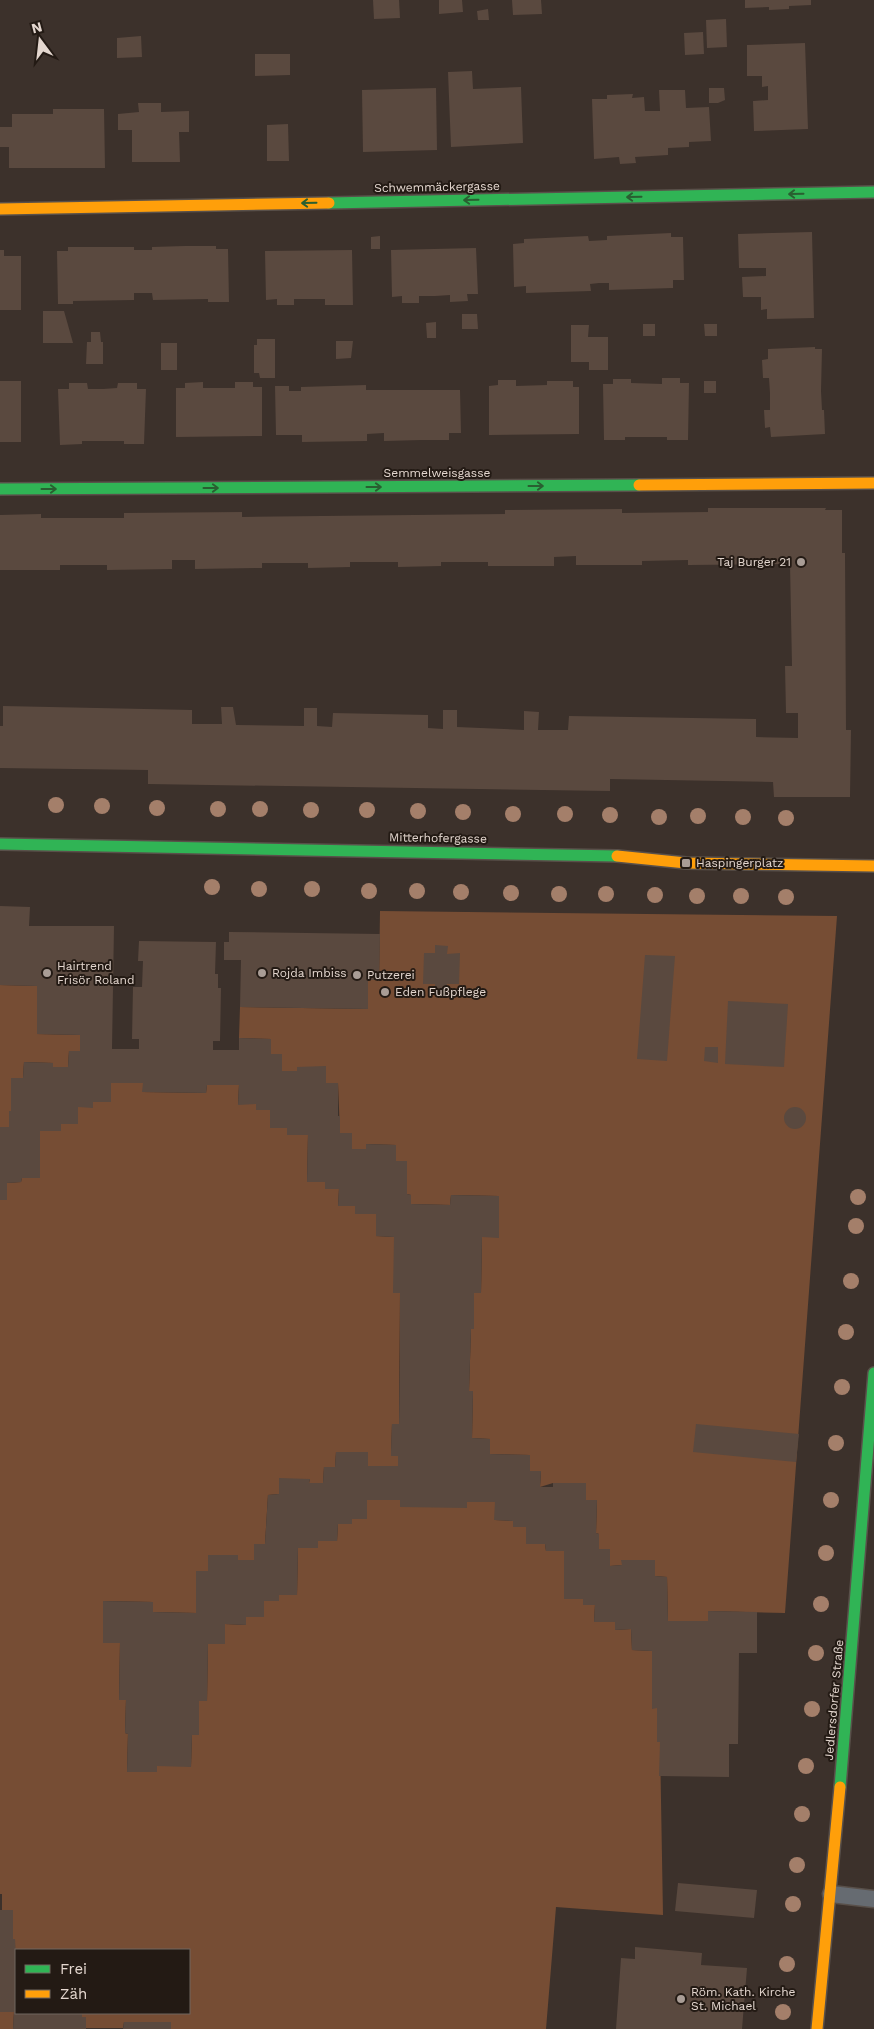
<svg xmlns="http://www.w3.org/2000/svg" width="874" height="2029" font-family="'Work Sans',sans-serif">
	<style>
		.green { fill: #764d34 }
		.building { fill: #5a493f }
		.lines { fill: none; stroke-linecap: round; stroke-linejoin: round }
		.lane-casing { stroke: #59504a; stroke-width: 19 }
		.fast-casing { stroke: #59504a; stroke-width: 14 }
		.slow-casing { stroke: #59504a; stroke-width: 14 }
		.lane { stroke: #666b71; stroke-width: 16 }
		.fast { stroke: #30b455; stroke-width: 11 }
		.slow { stroke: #ff9f0a; stroke-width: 11 }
		.tree { fill: #a47f6a }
		.oneway { stroke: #295f31 }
		.poi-dot { fill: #a99d96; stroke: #231a14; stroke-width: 2 }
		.labels { text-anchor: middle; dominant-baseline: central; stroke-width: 4; stroke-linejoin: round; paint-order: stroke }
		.street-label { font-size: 12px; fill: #e4d7cf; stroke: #231a14 }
		.poi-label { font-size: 12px; fill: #e4d7cf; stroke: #231a14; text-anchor: start }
	</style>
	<rect width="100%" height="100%" fill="#3c312b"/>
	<g class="green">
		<path d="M 380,911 L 837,916 L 785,1613 L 709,1611 L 708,1621 L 668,1621 L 667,1577 L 655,1576 L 655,1560 L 622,1560 L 622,1565 L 610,1566 L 599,1549 L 599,1534 L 596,1533 L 597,1500 L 586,1500 L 586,1483 L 553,1483 L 540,1487 L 541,1471 L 530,1471 L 530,1455 L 490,1454 L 490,1439 L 472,1438 L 473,1391 L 469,1391 L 471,1329 L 474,1329 L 474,1293 L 481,1293 L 482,1237 L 499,1237 L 499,1196 L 451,1195 L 450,1205 L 411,1204 L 411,1195 L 407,1194 L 407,1162 L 396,1161 L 396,1145 L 366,1144 L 366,1149 L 352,1149 L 352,1133 L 340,1133 L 338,1083 L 326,1083 L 326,1067 L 298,1067 L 297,1071 L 282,1071 L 282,1055 L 271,1054 L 271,1039 L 239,1038 L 240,1007 L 367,1009 L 368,980 L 379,980 Z"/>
		<path d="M 0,985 L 37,986 L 37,1034 L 80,1035 L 80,1051 L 69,1051 L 68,1067 L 53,1067 L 53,1063 L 24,1062 L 23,1078 L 11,1078 L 11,1111 L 9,1111 L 9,1127 L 0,1127 Z"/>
		<path d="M 111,1083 L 143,1083 L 143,1092 L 206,1093 L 207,1085 L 239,1085 L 238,1104 L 256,1104 L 257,1110 L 270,1110 L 270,1128 L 287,1128 L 287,1135 L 308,1135 L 307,1182 L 325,1182 L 325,1189 L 339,1189 L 338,1206 L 355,1206 L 376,1214 L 376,1236 L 394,1237 L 400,1293 L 399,1424 L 392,1424 L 391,1456 L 398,1456 L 398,1466 L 368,1466 L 367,1452 L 336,1452 L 335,1467 L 324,1467 L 323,1483 L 309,1483 L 310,1479 L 279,1494 L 268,1495 L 265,1544 L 254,1544 L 254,1560 L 238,1560 L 238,1555 L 209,1555 L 208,1571 L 196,1571 L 196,1613 L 153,1612 L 153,1602 L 104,1601 L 120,1643 L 119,1700 L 126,1700 L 125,1733 L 128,1734 L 127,1772 L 156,1772 L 157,1766 L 191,1766 L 192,1735 L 199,1735 L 199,1701 L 207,1701 L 208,1644 L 225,1644 L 225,1624 L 246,1625 L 246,1617 L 264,1617 L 264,1601 L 279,1595 L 297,1595 L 298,1548 L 318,1541 L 337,1541 L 338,1524 L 352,1524 L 352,1519 L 367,1500 L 400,1500 L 400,1507 L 467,1502 L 495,1502 L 495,1520 L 513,1521 L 526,1527 L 526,1544 L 545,1544 L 546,1551 L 564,1551 L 564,1599 L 583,1599 L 583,1605 L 595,1605 L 594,1622 L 615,1622 L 615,1630 L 631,1629 L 632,1650 L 652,1651 L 652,1708 L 657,1708 L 657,1742 L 660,1742 L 663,1915 L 556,1907 L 546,2029 L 171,2029 L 171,2022 L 124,2022 L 123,2028 L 86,2028 L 86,2018 L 82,2017 L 82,2013 L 189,2013 L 189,1950 L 16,1950 L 15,1955 L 15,1939 L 13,1939 L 13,1910 L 2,1910 L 2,1894 L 0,1894 L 0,1200 L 7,1200 L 7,1183 L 21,1182 L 22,1178 L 40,1177 L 40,1131 L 61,1131 L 61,1124 L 78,1124 L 78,1107 L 92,1107 L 93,1102 L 111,1102 Z"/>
		<path d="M 0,2006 L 14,2012 L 13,2029 L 0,2029 Z"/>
	</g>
	<g class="building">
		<path d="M 373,0 L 399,0 L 400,18 L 374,19 Z"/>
		<path d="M 439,0 L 462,0 L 463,12 L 439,14 Z"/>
		<path d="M 512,0 L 541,0 L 542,14 L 513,15 Z"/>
		<path d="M 745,0 L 811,0 L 811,5 L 789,6 L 789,9 L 769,10 L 769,7 L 745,8 Z"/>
		<path d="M 488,9 L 489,20 L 478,20 L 477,11 Z"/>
		<path d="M 726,19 L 727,47 L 707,48 L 706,20 Z"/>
		<path d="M 703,32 L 704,54 L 685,55 L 684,33 Z"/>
		<path d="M 141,36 L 142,57 L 117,58 L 117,38 Z"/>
		<path d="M 805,43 L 808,129 L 754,131 L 753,101 L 768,100 L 768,86 L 762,87 L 762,76 L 747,76 L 747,45 Z"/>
		<path d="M 255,54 L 290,54 L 290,75 L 255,76 Z"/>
		<path d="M 472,71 L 473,89 L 521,87 L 523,143 L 451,147 L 448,72 Z"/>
		<path d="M 436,88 L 437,150 L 363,152 L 362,90 Z"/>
		<path d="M 709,88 L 724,88 L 725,100 L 718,103 L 709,103 Z"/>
		<path d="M 659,90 L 685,90 L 686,108 L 709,107 L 711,141 L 689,142 L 689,147 L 668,148 L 668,155 L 635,157 L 636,163 L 620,164 L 619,157 L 594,159 L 592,99 L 607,99 L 607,95 L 633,94 L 632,98 L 644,97 L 645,111 L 660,111 Z"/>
		<path d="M 138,103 L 161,103 L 161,112 L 189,111 L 189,132 L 179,132 L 180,162 L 132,162 L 132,130 L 118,130 L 118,114 L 139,112 Z"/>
		<path d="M 53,109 L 104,109 L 105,168 L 9,168 L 9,147 L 0,147 L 0,127 L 12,127 L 12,114 L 53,114 Z"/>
		<path d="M 288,124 L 289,161 L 267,161 L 267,125 Z"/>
		<path d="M 812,232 L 814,318 L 767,319 L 767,309 L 761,310 L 761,297 L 743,297 L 742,277 L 766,276 L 766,268 L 739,268 L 738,234 Z"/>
		<path d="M 671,233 L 671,237 L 683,237 L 684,280 L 673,280 L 673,288 L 609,290 L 609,283 L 599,283 L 590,284 L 591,291 L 526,293 L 526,286 L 514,287 L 513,244 L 524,243 L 524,239 L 588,236 L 589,241 L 607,240 L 607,236 Z"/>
		<path d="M 380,236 L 380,249 L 371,249 L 371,237 Z"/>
		<path d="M 185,246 L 216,246 L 216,249 L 228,249 L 229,302 L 208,302 L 208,299 L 153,300 L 152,293 L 134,293 L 134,300 L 73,301 L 73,304 L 58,304 L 57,251 L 68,251 L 68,247 L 134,247 L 134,250 L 152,250 L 152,247 Z"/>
		<path d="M 476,248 L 478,294 L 467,294 L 468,301 L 450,302 L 450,295 L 435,296 L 419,296 L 419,303 L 402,303 L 402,296 L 392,297 L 391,250 Z"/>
		<path d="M 0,250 L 4,250 L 4,256 L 21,256 L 21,310 L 0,310 Z"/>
		<path d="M 352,250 L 353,305 L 325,305 L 325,299 L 294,299 L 294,305 L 277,305 L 277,299 L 266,300 L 265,251 Z"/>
		<path d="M 43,311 L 64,311 L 73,343 L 43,343 Z"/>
		<path d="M 462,314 L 477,314 L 478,329 L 462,329 Z"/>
		<path d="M 436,322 L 436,338 L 427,338 L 426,323 Z"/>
		<rect x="643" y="324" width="12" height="12"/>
		<path d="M 704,324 L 717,324 L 717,336 L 705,336 Z"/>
		<path d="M 571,325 L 589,325 L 588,337 L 608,337 L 608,370 L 589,370 L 589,362 L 571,362 Z"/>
		<path d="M 91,332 L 100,332 L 101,342 L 103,342 L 103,364 L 86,364 L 87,342 L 91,342 Z"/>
		<path d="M 257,339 L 275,339 L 275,378 L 260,378 L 259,373 L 254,373 L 254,345 L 257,345 Z"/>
		<path d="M 336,341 L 353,341 L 351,358 L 336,359 Z"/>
		<rect x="161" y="343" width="16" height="27"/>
		<path d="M 815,347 L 815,349 L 822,349 L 821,391 L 822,410 L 824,410 L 825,434 L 771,437 L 770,427 L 765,428 L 764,410 L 770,410 L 770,393 L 769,378 L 763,378 L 762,360 L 768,359 L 768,349 Z"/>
		<path d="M 662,378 L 680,378 L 680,383 L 689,383 L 688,440 L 667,440 L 667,437 L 625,437 L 625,440 L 604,440 L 603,384 L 613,384 L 613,379 L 631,379 L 631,383 L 662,384 Z"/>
		<path d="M 498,380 L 516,380 L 516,386 L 547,385 L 547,381 L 573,381 L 573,387 L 579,387 L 579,434 L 489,435 L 489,386 L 498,385 Z"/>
		<rect x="0" y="381" width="21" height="61"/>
		<rect x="704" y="381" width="12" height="12"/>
		<path d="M 203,382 L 203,388 L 235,388 L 235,382 L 253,382 L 253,387 L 262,387 L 262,436 L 176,437 L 176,388 L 185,388 L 185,383 Z"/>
		<path d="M 69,383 L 87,383 L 88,389 L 103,389 L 117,388 L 118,383 L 137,383 L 137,389 L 146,389 L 144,444 L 124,444 L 124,441 L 82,441 L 82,444 L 60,445 L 58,389 L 69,389 Z"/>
		<path d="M 366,385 L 366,390 L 460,390 L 461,433 L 449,433 L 449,440 L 421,440 L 384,441 L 384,433 L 367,434 L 367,441 L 302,442 L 302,435 L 276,435 L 275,386 L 289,386 L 289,391 L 301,391 L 301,387 Z"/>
		<path d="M 708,508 L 826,508 L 825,510 L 842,510 L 842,553 L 845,553 L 846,730 L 851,730 L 850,797 L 774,797 L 773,782 L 610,779 L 610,791 L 148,784 L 148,770 L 0,768 L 0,726 L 3,726 L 3,706 L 192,710 L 192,724 L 222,724 L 221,707 L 233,707 L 236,725 L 304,726 L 304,708 L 317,708 L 317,726 L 332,727 L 333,713 L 428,715 L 428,728 L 443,729 L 443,710 L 457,710 L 457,727 L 524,730 L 524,711 L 539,712 L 538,730 L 568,730 L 569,716 L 756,719 L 756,737 L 798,738 L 798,713 L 786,713 L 785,666 L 792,666 L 790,564 L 688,565 L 688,560 L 642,561 L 642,565 L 576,565 L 576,556 L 554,557 L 554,566 L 488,566 L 488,562 L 441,562 L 441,566 L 398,567 L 398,562 L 350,562 L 350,567 L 308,568 L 308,563 L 262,563 L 262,568 L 195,569 L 195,560 L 172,560 L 172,569 L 107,570 L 107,565 L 60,565 L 60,570 L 0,570 L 0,515 L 41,514 L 41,518 L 124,518 L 124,513 L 242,512 L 242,517 L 505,514 L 505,510 L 622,509 L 622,513 L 708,512 Z"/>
		<path d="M 0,906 L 30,907 L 29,926 L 114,926 L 112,1049 L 139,1049 L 139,1039 L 132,1039 L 133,987 L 142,987 L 143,961 L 138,961 L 139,941 L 216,942 L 215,974 L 218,974 L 218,988 L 221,988 L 220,1041 L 213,1041 L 213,1050 L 239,1050 L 239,1038 L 271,1039 L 271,1054 L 282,1054 L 282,1071 L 297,1071 L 297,1067 L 326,1066 L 326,1083 L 338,1083 L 338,1116 L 340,1116 L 340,1133 L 352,1133 L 352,1149 L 366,1149 L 366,1144 L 396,1145 L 396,1161 L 407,1161 L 407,1194 L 411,1195 L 411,1204 L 450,1205 L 451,1195 L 499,1196 L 499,1238 L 482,1237 L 481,1293 L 474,1293 L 474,1329 L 471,1329 L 469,1391 L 473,1391 L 472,1438 L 490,1439 L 490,1454 L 530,1455 L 530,1471 L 541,1471 L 540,1487 L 553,1487 L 553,1483 L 586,1483 L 586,1500 L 597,1500 L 596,1533 L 599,1534 L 599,1549 L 610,1549 L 610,1566 L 622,1565 L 621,1560 L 655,1560 L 655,1576 L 667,1577 L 668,1621 L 708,1621 L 708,1611 L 757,1612 L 757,1653 L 739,1653 L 738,1744 L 729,1744 L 729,1777 L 659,1776 L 660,1742 L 657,1742 L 657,1708 L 652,1709 L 652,1651 L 632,1650 L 631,1629 L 615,1630 L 615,1622 L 594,1622 L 595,1605 L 583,1605 L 583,1599 L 564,1599 L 564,1551 L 546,1551 L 545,1544 L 526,1544 L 526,1527 L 513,1527 L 513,1521 L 494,1520 L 495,1502 L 467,1502 L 467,1508 L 400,1507 L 400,1500 L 367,1500 L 367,1519 L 352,1519 L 352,1524 L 338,1524 L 337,1541 L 318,1541 L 318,1548 L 298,1548 L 297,1595 L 279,1595 L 279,1601 L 264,1601 L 264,1617 L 246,1617 L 246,1625 L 225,1624 L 225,1644 L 208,1644 L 207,1701 L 199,1701 L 199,1735 L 192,1735 L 191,1767 L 157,1766 L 157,1772 L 127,1772 L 128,1734 L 125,1733 L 126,1700 L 119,1700 L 120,1643 L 103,1643 L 103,1601 L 153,1602 L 153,1612 L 196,1613 L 196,1571 L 208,1571 L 208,1555 L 238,1555 L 238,1560 L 254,1560 L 254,1544 L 265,1544 L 268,1495 L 279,1494 L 279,1478 L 310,1479 L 309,1483 L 323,1483 L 324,1467 L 335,1467 L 336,1452 L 368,1452 L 368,1466 L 398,1466 L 398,1456 L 391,1456 L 391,1451 L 392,1424 L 399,1424 L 400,1360 L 400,1293 L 393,1293 L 394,1237 L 376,1236 L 376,1214 L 355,1214 L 355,1206 L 338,1206 L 339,1189 L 325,1189 L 325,1182 L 307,1182 L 308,1135 L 287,1135 L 287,1128 L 270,1128 L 270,1110 L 256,1110 L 256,1104 L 238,1105 L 239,1085 L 207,1085 L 206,1093 L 142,1092 L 143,1083 L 111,1083 L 111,1102 L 93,1102 L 93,1108 L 78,1107 L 78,1124 L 61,1124 L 61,1131 L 40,1131 L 40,1178 L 22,1178 L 21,1182 L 7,1183 L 7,1200 L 0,1200 L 0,1127 L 9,1127 L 9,1111 L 11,1111 L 11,1078 L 23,1078 L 24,1062 L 53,1063 L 53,1067 L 68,1067 L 69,1051 L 80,1051 L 80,1035 L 37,1034 L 37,986 L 0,985 Z"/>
		<path d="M 229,932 L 380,934 L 379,980 L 368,980 L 368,1009 L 240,1007 L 241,960 L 224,960 L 224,942 L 229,942 Z"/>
		<path d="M 435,945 L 448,946 L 447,954 L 460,953 L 459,984 L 447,984 L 447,993 L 435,992 L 435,984 L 423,984 L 424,953 L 435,953 Z"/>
		<path d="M 645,955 L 675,956 L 667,1061 L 637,1059 Z"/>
		<path d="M 728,1001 L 788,1004 L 784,1067 L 725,1064 Z"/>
		<path d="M 705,1047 L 718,1047 L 718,1063 L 704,1061 Z"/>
		<circle cx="795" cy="1118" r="11"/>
		<path d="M 696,1424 L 799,1434 L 796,1462 L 693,1452 Z"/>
		<path d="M 678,1883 L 757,1890 L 754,1918 L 675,1911 Z"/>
		<path d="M 0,1910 L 13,1910 L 13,1939 L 15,1939 L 16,1955 L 16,2013 L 82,2013 L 82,2017 L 86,2017 L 86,2029 L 13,2029 L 14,2012 L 0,2012 Z"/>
		<path d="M 635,1947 L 702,1953 L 701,1965 L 747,1968 L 742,2029 L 616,2029 L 621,1958 L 635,1959 Z"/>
		<path d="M 124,2022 L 171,2022 L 171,2029 L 123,2029 Z"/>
	</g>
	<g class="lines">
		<defs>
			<path id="lane" d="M 831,1894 L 874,1899"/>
			<g id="fast">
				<path d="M 329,203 L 874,192"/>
				<path d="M 0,489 L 639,485"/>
				<path d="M 0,844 L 617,856"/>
				<path d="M 840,1787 L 874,1373"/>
			</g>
			<g id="slow">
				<path d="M 0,209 L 329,203"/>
				<path d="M 639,485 L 874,483"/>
				<path d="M 617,856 L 686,863 L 874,866"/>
				<path d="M 817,2029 L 840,1787"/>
			</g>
		</defs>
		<use href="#lane" class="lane-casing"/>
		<use href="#fast" class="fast-casing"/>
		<use href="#slow" class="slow-casing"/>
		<use href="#lane" class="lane"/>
		<use href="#fast" class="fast"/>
		<use href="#slow" class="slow"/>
	</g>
	<g class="tree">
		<circle cx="56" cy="805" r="8"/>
		<circle cx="102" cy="806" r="8"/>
		<circle cx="157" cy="808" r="8"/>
		<circle cx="218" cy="809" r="8"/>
		<circle cx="260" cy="809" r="8"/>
		<circle cx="311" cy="810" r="8"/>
		<circle cx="367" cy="810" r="8"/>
		<circle cx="418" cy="811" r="8"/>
		<circle cx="463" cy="812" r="8"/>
		<circle cx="513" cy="814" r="8"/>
		<circle cx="565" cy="814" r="8"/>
		<circle cx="610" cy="815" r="8"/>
		<circle cx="698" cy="816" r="8"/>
		<circle cx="659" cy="817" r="8"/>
		<circle cx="743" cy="817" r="8"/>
		<circle cx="786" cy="818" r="8"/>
		<circle cx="212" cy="887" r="8"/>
		<circle cx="259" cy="889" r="8"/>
		<circle cx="312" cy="889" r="8"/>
		<circle cx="369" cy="891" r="8"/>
		<circle cx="417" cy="891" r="8"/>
		<circle cx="461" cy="892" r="8"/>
		<circle cx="511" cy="893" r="8"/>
		<circle cx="559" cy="894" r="8"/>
		<circle cx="606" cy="894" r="8"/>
		<circle cx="655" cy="895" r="8"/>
		<circle cx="697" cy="896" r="8"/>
		<circle cx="741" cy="896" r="8"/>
		<circle cx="786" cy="897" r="8"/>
		<circle cx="858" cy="1197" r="8"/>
		<circle cx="856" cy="1226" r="8"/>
		<circle cx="851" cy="1281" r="8"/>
		<circle cx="846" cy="1332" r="8"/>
		<circle cx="842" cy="1387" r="8"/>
		<circle cx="836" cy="1443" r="8"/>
		<circle cx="831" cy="1500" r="8"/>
		<circle cx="826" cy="1553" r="8"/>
		<circle cx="821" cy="1604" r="8"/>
		<circle cx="816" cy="1653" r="8"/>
		<circle cx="812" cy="1709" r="8"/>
		<circle cx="806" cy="1766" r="8"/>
		<circle cx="802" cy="1814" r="8"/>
		<circle cx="797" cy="1865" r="8"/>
		<circle cx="793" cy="1904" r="8"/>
		<circle cx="787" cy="1964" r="8"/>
		<circle cx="783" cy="2012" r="8"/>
	</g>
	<defs><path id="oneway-shaft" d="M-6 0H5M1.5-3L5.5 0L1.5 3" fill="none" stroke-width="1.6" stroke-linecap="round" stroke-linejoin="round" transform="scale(1.25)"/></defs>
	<g class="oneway">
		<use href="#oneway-shaft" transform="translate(796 194) rotate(179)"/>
		<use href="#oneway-shaft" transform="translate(634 197) rotate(179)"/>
		<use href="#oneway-shaft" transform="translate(471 200) rotate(179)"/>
		<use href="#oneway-shaft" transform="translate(309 203) rotate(179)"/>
		<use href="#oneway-shaft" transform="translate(536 486)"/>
		<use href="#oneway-shaft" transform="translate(374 487)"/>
		<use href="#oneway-shaft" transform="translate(211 488)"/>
		<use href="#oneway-shaft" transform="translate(49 489)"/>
	</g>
	<g class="poi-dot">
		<circle cx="801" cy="562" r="5"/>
		<rect x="681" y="858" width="10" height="10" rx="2.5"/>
		<circle cx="47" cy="973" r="5"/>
		<circle cx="262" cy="973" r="5"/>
		<circle cx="357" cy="975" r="5"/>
		<circle cx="385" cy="992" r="5"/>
		<circle cx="681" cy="1999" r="5"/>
	</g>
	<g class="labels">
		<g class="street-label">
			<text transform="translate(437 187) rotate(-1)">Schwemmäckergasse</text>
			<text x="437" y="473">Semmelweisgasse</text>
			<text transform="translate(438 838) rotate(1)">Mitterhofergasse</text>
			<text transform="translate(834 1700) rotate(-85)">Jedlersdorfer Straße</text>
		</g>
		<g class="poi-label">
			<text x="791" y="562" text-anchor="end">Taj Burger 21</text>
			<text x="696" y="863">Haspingerplatz</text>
			<text x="57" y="966">Hairtrend<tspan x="57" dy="14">Frisör Roland</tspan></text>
			<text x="272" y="973">Rojda Imbiss</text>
			<text x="367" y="975">Putzerei</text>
			<text x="395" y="992">Eden Fußpflege</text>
			<text x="691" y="1992">Röm. Kath. Kirche<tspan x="691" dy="14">St. Michael</tspan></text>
		</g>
	</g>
	<rect x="15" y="1949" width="175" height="65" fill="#231a14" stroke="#70665f"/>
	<rect x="25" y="1965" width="25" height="8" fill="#30b455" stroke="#70665f"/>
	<text x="60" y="1974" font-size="15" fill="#e4d7cf">Frei</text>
	<rect x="25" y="1990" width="25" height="8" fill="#ff9f0a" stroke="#70665f"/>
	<text x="60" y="1999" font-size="15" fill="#e4d7cf">Zäh</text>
	<g transform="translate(40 40) rotate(345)" stroke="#231a14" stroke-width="4" paint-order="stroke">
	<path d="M0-4L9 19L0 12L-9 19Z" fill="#e4d7cf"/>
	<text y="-8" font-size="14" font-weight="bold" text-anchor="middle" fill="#e4d7cf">N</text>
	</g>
</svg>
